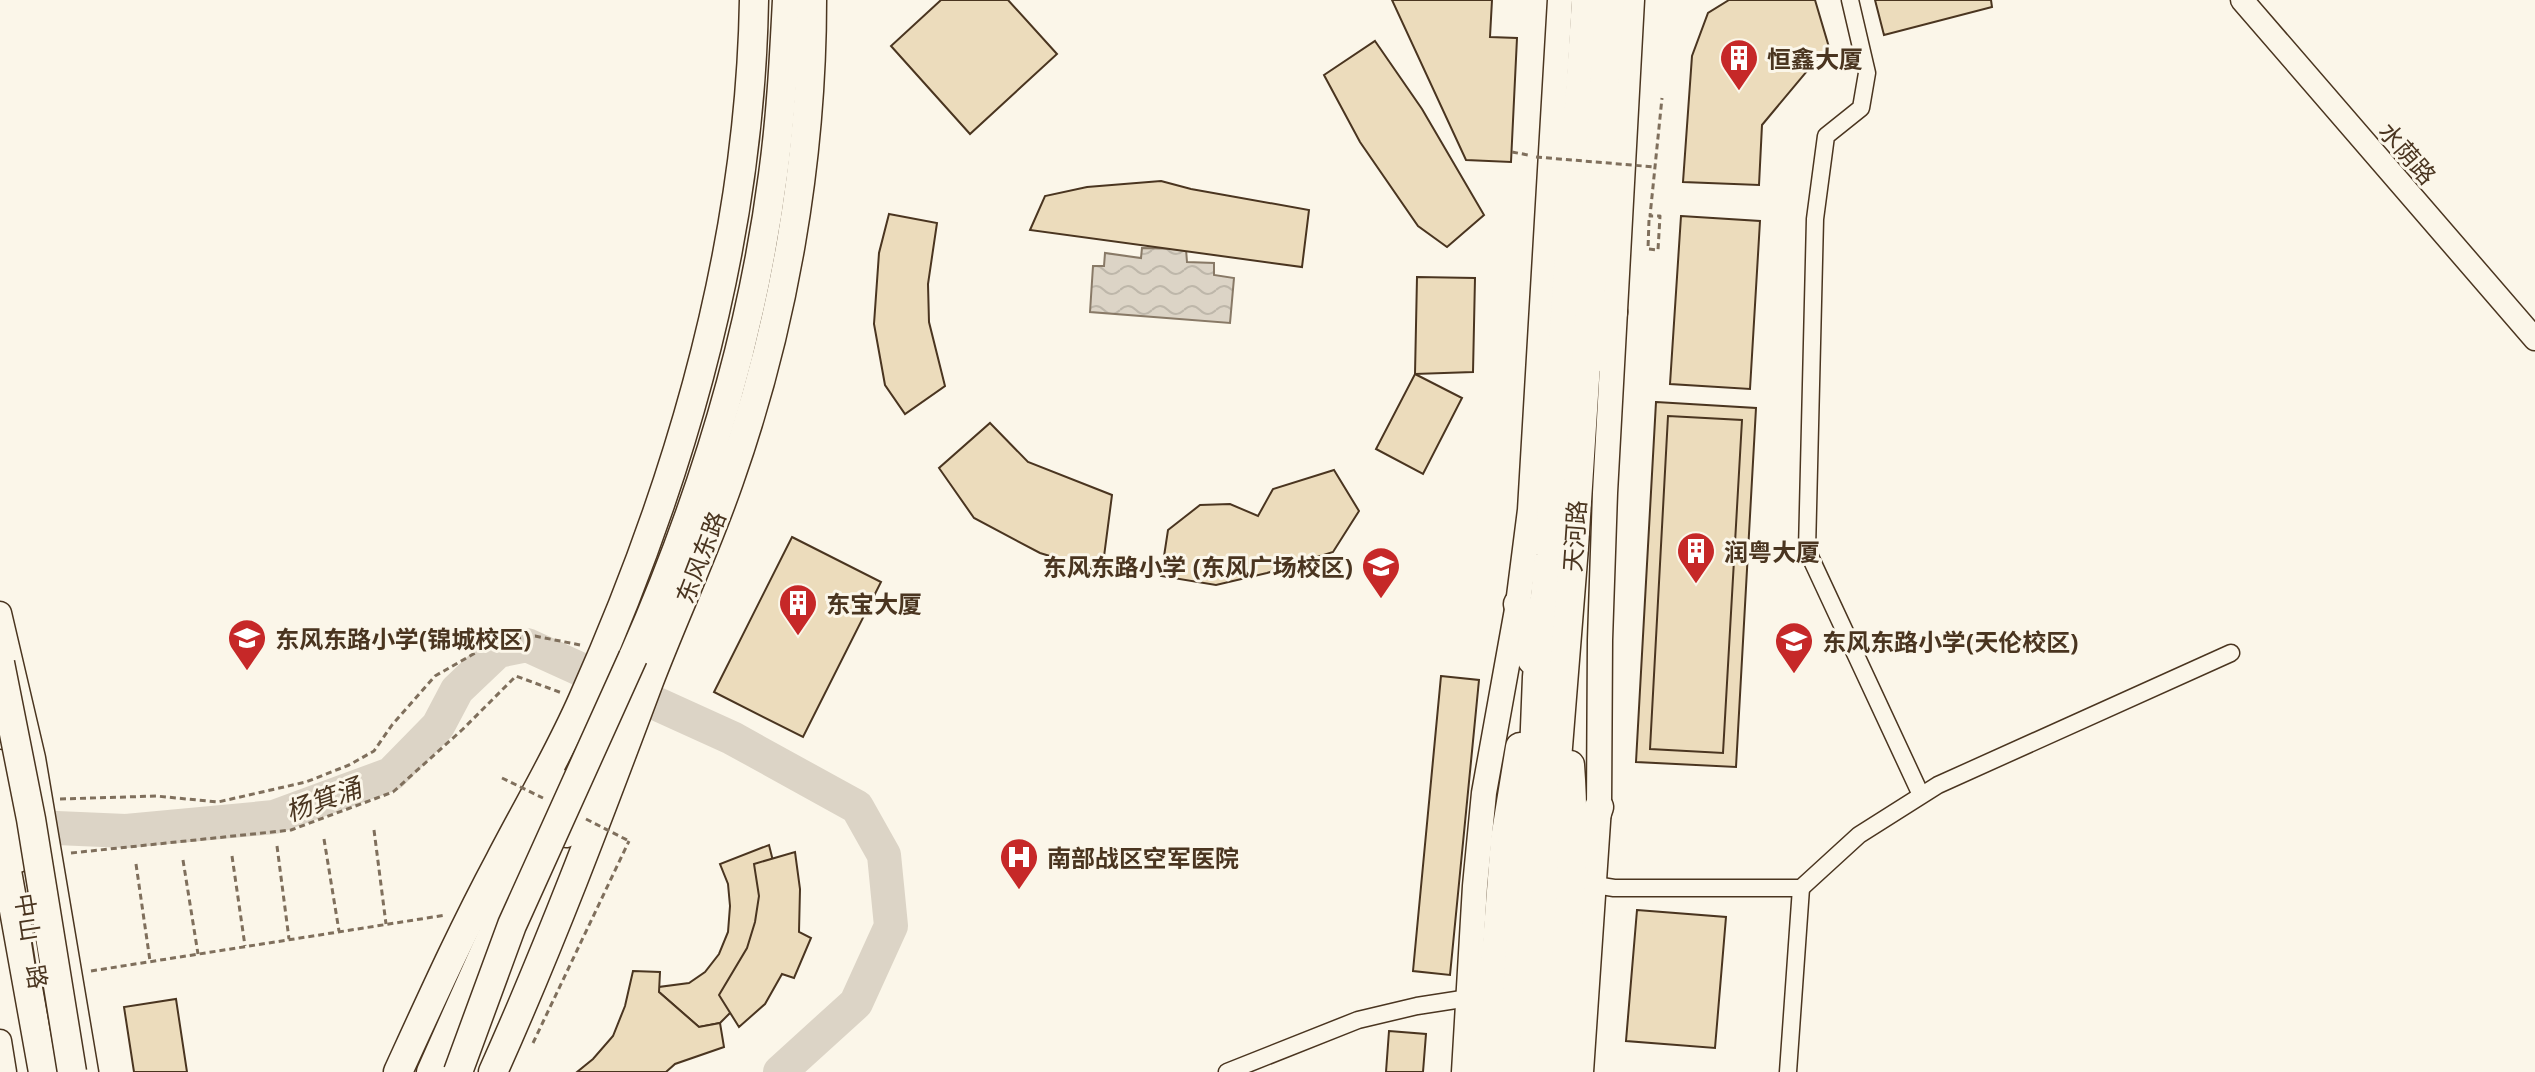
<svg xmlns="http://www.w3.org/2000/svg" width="2535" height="1072" font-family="'Noto Sans','Noto Sans SC',sans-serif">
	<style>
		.water { fill: url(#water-waves); stroke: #887966; stroke-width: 2 }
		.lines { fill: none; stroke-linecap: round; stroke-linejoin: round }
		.river { stroke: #dcd4c6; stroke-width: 34 }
		.building { fill: #ecdcbc; stroke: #4a3520; stroke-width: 2 }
		.minor-casing { stroke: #4a3520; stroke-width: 19 }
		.tertiary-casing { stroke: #4a3520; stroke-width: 25 }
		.secondary-casing { stroke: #4a3520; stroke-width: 27 }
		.primary-casing { stroke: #4a3520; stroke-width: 29 }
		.trunk-casing { stroke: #4a3520; stroke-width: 31 }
		.path { stroke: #7f6f5c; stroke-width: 3; stroke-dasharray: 6 4; stroke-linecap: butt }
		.minor { stroke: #fbf6e9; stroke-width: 16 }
		.tertiary { stroke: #fbf6e9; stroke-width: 22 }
		.secondary { stroke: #fbf6e9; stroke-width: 24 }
		.primary { stroke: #fbf6e9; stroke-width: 26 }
		.trunk { stroke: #fbf6e9; stroke-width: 28 }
		.trunk-bridge-casing { stroke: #4a3520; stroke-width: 31; stroke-linecap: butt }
		.path-bridge { stroke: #7f6f5c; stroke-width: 3; stroke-dasharray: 6 4; stroke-linecap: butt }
		.trunk-bridge { stroke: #fbf6e9; stroke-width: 28 }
		.labels { text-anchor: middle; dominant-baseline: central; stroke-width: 6; stroke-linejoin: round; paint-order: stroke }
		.poi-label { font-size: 24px; font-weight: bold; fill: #4a3520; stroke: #fbf6e9; text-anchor: start }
		.street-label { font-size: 24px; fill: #4a3520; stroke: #fbf6e9 }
		.water-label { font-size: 26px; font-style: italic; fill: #4a3520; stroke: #fbf6e9 }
	</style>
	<defs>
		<pattern id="water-waves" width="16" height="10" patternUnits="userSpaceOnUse" patternTransform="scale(2)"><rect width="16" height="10" fill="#dcd4c6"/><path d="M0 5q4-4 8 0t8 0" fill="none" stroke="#beb7aa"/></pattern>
	</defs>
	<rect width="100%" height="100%" fill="#fbf6e9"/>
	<path class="water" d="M 1142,248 L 1186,249 L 1187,262 L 1214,263 L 1214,275 L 1234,278 L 1230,323 L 1090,312 L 1093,266 L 1104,266 L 1105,253 L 1141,258 Z"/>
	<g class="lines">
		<g class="river">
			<path d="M 613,684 L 732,738 L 857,807 L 884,855 L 891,926 L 856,1003 L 780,1072"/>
			<path d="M 10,826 L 126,831 L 274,817 L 391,774 L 438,726 L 457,690 L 498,651 L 527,645 L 582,670"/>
		</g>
	</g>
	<g class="building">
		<path d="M 941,0 L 1008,0 L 1057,54 L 970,134 L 891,46 Z"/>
		<path d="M 1392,0 L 1492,0 L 1490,37 L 1517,38 L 1511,162 L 1466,160 Z"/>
		<path d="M 1729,0 L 1815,0 L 1831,54 L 1817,59 L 1762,125 L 1759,185 L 1683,182 L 1692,56 L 1708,13 Z"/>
		<path d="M 1875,0 L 1991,0 L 1992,7 L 1884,35 Z"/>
		<path d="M 1375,41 L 1422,109 L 1484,215 L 1447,247 L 1418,226 L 1360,142 L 1324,75 Z"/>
		<path d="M 1161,181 L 1191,189 L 1309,210 L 1302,267 L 1030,230 L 1045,196 L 1087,187 Z"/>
		<path d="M 889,214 L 937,223 L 928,284 L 929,322 L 945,386 L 905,414 L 885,385 L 874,324 L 879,253 Z"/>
		<path d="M 1681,216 L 1760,221 L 1750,389 L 1670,384 Z"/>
		<path d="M 1417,277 L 1475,278 L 1473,372 L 1415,374 Z"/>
		<path d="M 1415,374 L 1462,398 L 1423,474 L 1376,449 Z"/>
		<path d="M 1656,402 L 1756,408 L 1736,767 L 1636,762 Z"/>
		<path d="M 1668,416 L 1742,420 L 1723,753 L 1650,749 Z"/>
		<path d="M 990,423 L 1028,462 L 1112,495 L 1102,572 L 1040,553 L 974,518 L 939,468 Z"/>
		<path d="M 1334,470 L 1359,511 L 1333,552 L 1267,573 L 1216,585 L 1161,576 L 1168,530 L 1200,505 L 1230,504 L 1258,516 L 1273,489 Z"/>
		<path d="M 792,537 L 881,582 L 803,737 L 714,692 Z"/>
		<path d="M 1441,676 L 1479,680 L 1450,975 L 1413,971 Z"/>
		<path d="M 769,845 L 779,885 L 778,919 L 763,965 L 730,1013 L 720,1023 L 699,1027 L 659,992 L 659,987 L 689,983 L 705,972 L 719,954 L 728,932 L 730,906 L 728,884 L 720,864 Z"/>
		<path d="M 795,852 L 800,889 L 799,932 L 811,938 L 794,978 L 782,974 L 765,1004 L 739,1027 L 719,995 L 747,948 L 755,922 L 759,896 L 754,864 Z"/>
		<path d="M 1637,910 L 1726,917 L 1715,1048 L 1626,1041 Z"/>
		<path d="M 633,971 L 660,972 L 659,992 L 699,1027 L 720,1023 L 724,1047 L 675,1064 L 666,1072 L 577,1072 L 593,1059 L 613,1036 L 625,1006 Z"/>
		<path d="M 176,999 L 187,1072 L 134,1072 L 124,1007 Z"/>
		<path d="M 1389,1031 L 1426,1034 L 1423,1072 L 1386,1072 Z"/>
	</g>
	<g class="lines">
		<defs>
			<g id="minor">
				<path d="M 1850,0 L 1867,73 L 1861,108 L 1826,136 L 1815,219 L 1807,550 L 1921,795"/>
				<path d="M 1595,885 L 1614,888 L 1801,888 L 1859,835 L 1938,785 L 2231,653"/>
				<path d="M 1227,1072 L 1358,1020 L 1417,1006 L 1475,997"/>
				<path d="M 1788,1072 L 1801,888"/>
			</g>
			<g id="tertiary">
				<path d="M 2242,0 L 2535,339"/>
				<path d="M 0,613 L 34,758 L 87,1072"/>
				<path d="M 0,1041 L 5,1072"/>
			</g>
			<g id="secondary">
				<path d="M 1464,1072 L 1475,886 L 1484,793 L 1518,604 L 1530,510 L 1560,0"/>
				<path d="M 1581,1072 L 1599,807 L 1600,640 L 1605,493 L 1632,0"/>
			</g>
			<g id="primary">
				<path d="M 0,763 L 18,859"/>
				<path d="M 566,834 L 618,738"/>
				<path d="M 430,1072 L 491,935 L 555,779"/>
			</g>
			<g id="trunk">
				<path d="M 1594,358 L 1613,312"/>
				<path d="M 1518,604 L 1532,660"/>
				<path d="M 633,657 C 701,503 751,343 773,175 C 781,117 784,59 787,0"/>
				<path d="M 0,832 L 43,1072"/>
				<path d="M 1580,863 L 1599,807"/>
				<path d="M 398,1072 C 431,1000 463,929 500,860 C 528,806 559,754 583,699 C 681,480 750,241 754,0"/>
				<path d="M 493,1072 C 550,945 599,815 648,684 C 674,616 705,550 729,481 C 783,328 812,162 812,0"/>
				<path d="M 1487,1072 L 1505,839 L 1520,747"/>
				<path d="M 1511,1072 L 1533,778 L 1537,677 L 1549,555 L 1586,0"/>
				<path d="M 1532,1072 L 1574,547 L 1610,0"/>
				<path d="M 1556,1072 C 1564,970 1578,867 1570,765"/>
			</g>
		</defs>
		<use href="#minor" class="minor-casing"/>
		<use href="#tertiary" class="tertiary-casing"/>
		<use href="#secondary" class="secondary-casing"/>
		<use href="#primary" class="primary-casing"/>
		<use href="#trunk" class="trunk-casing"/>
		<g class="path">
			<path d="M 1512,152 L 1528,155"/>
			<path d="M 1649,220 L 1648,249 L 1658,250 L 1660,216 L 1650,216 L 1662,98"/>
			<path d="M 60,799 L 156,796 L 218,802 L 306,782 L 349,765 L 374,751 L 392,725 L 435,676 L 498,640 L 535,636 L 580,645"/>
			<path d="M 374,830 L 386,924"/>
			<path d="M 324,839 L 339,931"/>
			<path d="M 277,846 L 289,939"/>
			<path d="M 71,853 L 291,830 L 393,792 L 463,729 L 516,676 L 562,693"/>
			<path d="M 232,856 L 245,946"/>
			<path d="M 183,860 L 198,954"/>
			<path d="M 136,864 L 150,961"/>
			<path d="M 91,971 L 446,915"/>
			<path d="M 533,1043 L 629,841"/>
		</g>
		<use href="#minor" class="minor"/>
		<use href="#tertiary" class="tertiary"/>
		<use href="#secondary" class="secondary"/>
		<use href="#primary" class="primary"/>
		<use href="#trunk" class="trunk"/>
		<defs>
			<g id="trunk-bridge">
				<path d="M 0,663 L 31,819 L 72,1072"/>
				<path d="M 458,1072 L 512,925 L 633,657"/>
			</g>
		</defs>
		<use href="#trunk-bridge" class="trunk-bridge-casing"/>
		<g class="path-bridge">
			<path d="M 1536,157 L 1655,167"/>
			<path d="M 502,778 L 543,798"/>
			<path d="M 586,819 L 629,841"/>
		</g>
		<use href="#trunk-bridge" class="trunk-bridge"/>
	</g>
	<defs>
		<symbol id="building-pin" viewBox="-11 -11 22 30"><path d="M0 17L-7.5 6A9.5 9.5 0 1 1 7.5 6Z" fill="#c62828" stroke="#fbf6e9"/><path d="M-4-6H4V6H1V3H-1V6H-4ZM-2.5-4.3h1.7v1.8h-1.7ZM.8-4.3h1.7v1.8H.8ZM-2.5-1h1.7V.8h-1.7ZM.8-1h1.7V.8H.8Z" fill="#fff"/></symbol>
		<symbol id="school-pin" viewBox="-11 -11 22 30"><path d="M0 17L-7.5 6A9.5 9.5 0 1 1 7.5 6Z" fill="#c62828" stroke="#fbf6e9"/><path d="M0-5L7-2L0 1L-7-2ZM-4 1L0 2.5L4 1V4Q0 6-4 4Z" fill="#fff"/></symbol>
		<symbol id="hospital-pin" viewBox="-11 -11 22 30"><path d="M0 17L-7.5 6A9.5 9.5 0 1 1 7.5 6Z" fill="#c62828" stroke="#fbf6e9"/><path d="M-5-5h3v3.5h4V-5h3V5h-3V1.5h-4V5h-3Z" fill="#fff"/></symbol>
	</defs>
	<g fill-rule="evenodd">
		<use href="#building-pin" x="1717" y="36" width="44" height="60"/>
		<use href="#building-pin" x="1674" y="529" width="44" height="60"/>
		<use href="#school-pin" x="1359" y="544" width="44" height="60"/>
		<use href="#building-pin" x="776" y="581" width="44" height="60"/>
		<use href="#school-pin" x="225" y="616" width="44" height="60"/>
		<use href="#school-pin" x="1772" y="619" width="44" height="60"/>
		<use href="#hospital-pin" x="997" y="835" width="44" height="60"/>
	</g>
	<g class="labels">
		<g class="poi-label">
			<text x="1767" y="58">恒鑫大厦</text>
			<text x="1724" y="551">润粤大厦</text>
			<text x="1353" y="566" text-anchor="end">东风东路小学 (东风广场校区)</text>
			<text x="826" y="603">东宝大厦</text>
			<text x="275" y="638">东风东路小学(锦城校区)</text>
			<text x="1822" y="641">东风东路小学(天伦校区)</text>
			<text x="1047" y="857">南部战区空军医院</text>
		</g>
		<g class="street-label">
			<text transform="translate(2408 153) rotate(49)">水荫路</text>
			<text transform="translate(1574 536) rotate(-86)">天河路</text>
			<text transform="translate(700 557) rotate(-69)">东风东路</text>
			<text transform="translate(32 941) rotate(81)">中山一路</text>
		</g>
		<g class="water-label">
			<text transform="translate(323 799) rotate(-20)">杨箕涌</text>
		</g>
	</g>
</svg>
